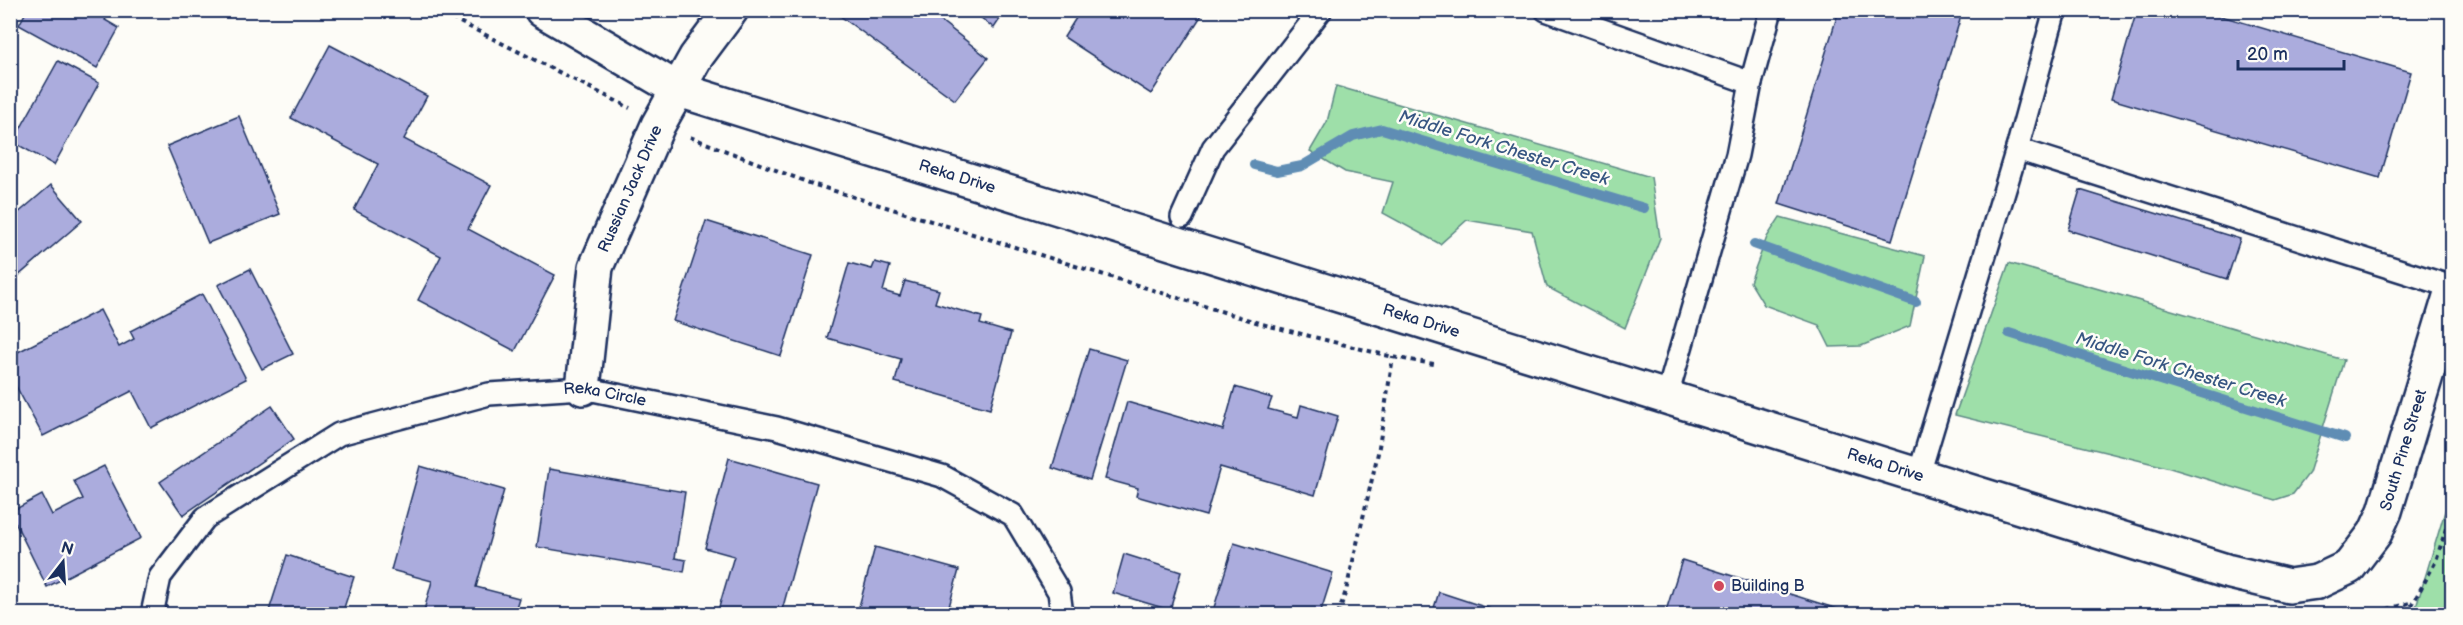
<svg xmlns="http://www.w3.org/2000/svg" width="2463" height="625" font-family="'Balsamiq Sans',sans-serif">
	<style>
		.green { fill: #9edfa9; stroke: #5c8784; stroke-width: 1.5 }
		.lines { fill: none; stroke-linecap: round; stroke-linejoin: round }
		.stream { stroke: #5f8db4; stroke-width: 10 }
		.building { fill: #abacdd; stroke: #1b2f5e; stroke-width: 1.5 }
		.service-casing { stroke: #1b2f5e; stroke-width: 26 }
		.minor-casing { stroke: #1b2f5e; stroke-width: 38 }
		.tertiary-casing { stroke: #1b2f5e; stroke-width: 38 }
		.path { stroke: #1b2f5e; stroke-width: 4; stroke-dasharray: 4.5 4.5; stroke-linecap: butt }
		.service { stroke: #fdfcf7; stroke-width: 21 }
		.minor { stroke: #fdfcf7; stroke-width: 33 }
		.tertiary { stroke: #fdfcf7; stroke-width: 33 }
		.poi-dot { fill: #d1495b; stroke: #fdfcf7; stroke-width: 2 }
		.labels { text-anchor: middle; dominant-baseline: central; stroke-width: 5; stroke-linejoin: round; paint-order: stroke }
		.street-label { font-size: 16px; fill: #1b2f5e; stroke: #fdfcf7 }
		.poi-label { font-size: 16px; fill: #1b2f5e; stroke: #fdfcf7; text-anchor: start }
		.water-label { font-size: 18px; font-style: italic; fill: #375682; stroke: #fdfcf7 }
	</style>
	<rect width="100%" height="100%" fill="#fdfcf7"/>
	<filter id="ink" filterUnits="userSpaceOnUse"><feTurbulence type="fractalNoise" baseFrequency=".0167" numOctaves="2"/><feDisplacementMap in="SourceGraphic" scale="12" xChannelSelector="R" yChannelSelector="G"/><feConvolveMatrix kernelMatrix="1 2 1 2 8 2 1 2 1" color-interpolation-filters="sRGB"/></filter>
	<g filter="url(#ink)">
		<g class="green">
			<path d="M 1336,86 L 1651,177 L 1660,238 L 1625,328 L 1547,287 L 1532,231 L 1467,220 L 1440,244 L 1383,213 L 1393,182 L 1345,172 L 1310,151 L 1327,122 Z"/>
			<path d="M 1780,217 L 1925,256 L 1910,326 L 1861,346 L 1830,347 L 1819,325 L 1764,305 L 1750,282 L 1767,237 Z"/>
			<path d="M 2009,263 L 2344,360 L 2309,473 L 2293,494 L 2275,500 L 2170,468 L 1955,415 Z"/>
			<path d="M 2452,488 L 2452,614 L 2414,614 Z"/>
		</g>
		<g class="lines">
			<g class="stream">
				<path d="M 1254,165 L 1277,171 L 1302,166 L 1353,136 L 1382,129 L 1644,208"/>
				<path d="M 1754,244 L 1916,302"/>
				<path d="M 2009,333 L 2345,438"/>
			</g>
		</g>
		<g class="building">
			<path d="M 27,10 L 111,10 L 105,20 L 119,28 L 97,68 L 19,25 Z"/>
			<path d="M 832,10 L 927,10 L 988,58 L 955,100 Z"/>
			<path d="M 971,10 L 1006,10 L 994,28 Z"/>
			<path d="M 1081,10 L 1205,10 L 1151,94 L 1064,37 Z"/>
			<path d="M 1839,10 L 1963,10 L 1892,240 L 1779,204 Z"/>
			<path d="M 2137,10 L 2201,10 L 2411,72 L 2380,178 L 2111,99 Z"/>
			<path d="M 330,45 L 427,96 L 404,139 L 491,185 L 468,229 L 555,275 L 515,351 L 418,300 L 441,256 L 354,210 L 378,164 L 291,118 Z"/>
			<path d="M 58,61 L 99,83 L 54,165 L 13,142 Z"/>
			<path d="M 239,116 L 280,214 L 208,243 L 167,146 Z"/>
			<path d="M 51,185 L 82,221 L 10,283 L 10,220 Z"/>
			<path d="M 2080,190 L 2240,239 L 2227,279 L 2068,230 Z"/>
			<path d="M 706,221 L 813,255 L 781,356 L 673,321 Z"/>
			<path d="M 875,262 L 890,266 L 883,291 L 900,296 L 905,281 L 939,290 L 935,303 L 982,317 L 980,324 L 1011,333 L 990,409 L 895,382 L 901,359 L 827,338 L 849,263 L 872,269 Z"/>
			<path d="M 250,269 L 293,354 L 262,369 L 218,285 Z"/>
			<path d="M 202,294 L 246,379 L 151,428 L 132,391 L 43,436 L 10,375 L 10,356 L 100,310 L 119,347 L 134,339 L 130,331 Z"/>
			<path d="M 1089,349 L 1127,360 L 1090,480 L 1052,468 Z"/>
			<path d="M 1235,387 L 1272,398 L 1268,409 L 1298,417 L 1301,405 L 1338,416 L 1315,495 L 1220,467 L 1206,516 L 1136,496 L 1138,488 L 1105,479 L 1127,402 L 1223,430 Z"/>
			<path d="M 272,406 L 294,439 L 183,515 L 160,482 Z"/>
			<path d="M 729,458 L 817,483 L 781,614 L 717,614 L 734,556 L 705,548 Z"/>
			<path d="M 104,466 L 141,538 L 47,587 L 10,512 L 42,495 L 52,515 L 83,499 L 74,481 Z"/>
			<path d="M 420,466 L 504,490 L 476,587 L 519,598 L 514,614 L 423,614 L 432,581 L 391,570 Z"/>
			<path d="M 549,469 L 685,492 L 675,558 L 686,560 L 684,572 L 537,547 Z"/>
			<path d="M 1234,543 L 1333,573 L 1320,614 L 1212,614 Z"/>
			<path d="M 875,547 L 959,570 L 947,614 L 857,614 Z"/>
			<path d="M 1124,554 L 1181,572 L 1170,610 L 1113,593 Z"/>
			<path d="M 287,555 L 354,577 L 342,614 L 268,614 Z"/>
			<path d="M 1682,560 L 1847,612 L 1846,614 L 1665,614 Z"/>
			<path d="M 1439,592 L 1503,613 L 1509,614 L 1432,614 Z"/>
		</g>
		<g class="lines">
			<defs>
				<g id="service">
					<path d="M 1546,10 L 1751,83 L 1737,155 L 1667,396"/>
					<path d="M 1751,83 L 1771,10"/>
					<path d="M 2017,149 L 2452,287"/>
					<path d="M 1182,217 L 1213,148 L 1321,10"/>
					<path d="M 1919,474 L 2017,149 L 2055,10"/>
					<path id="s1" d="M 152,614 L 160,577 L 205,518 L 339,434 L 489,394 L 583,388 L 777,428 L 942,476 L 1013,515 L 1059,592 L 1062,614"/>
				</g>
				<g id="minor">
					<path id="s2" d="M 542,10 L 679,90 L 2226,571 L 2289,586 L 2317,582"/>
					<path id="s3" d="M 583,388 L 596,267 L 658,125 L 696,57 L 731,10"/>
				</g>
				<g id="tertiary">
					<path id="s4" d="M 2317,582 L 2349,567 L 2375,533 L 2385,511 L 2452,290"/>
				</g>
			</defs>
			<use href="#service" class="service-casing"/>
			<use href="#minor" class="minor-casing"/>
			<use href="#tertiary" class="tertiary-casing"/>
			<g class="path">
				<path d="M 436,10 L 630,108"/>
				<path d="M 690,137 L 812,184 L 1262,324 L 1393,357 L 1434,364"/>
				<path d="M 1338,614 L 1346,591 L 1378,453 L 1393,357"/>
				<path d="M 2370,614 L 2413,602"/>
				<path d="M 2407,614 L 2436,561 L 2452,509"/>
			</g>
			<use href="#service" class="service"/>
			<use href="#minor" class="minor"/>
			<use href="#tertiary" class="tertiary"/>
		</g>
	</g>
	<circle class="poi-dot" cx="1719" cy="586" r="6"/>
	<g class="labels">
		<g class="street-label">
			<text stroke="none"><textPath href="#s2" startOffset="450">Reka Drive</textPath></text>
			<text stroke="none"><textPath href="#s3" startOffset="207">Russian Jack Drive</textPath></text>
			<text stroke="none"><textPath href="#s2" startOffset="936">Reka Drive</textPath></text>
			<text stroke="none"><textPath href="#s1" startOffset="542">Reka Circle</textPath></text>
			<text stroke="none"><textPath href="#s4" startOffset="166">South Pine Street</textPath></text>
			<text stroke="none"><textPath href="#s2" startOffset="1422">Reka Drive</textPath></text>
		</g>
		<g class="poi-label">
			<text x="1731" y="586">Building B</text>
		</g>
		<g class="water-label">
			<text transform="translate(1504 148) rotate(17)">Middle Fork Chester Creek</text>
			<text transform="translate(2181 370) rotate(17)">Middle Fork Chester Creek</text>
		</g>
	</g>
	<rect width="2463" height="625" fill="none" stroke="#fdfcf7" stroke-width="36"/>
	<rect x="18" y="18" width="2427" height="589" fill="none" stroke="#1b2f5e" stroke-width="2" filter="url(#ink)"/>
	<g transform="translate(63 562) rotate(17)" stroke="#fdfcf7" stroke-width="4.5" paint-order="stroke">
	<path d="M0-4.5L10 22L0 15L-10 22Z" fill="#1b2f5e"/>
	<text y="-9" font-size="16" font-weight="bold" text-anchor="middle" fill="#1b2f5e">N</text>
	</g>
	<path d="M2238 60v9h106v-9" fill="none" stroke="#1b2f5e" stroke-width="3"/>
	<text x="2247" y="60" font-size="18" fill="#1b2f5e" stroke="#fdfcf7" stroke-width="4.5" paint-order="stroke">20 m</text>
</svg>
